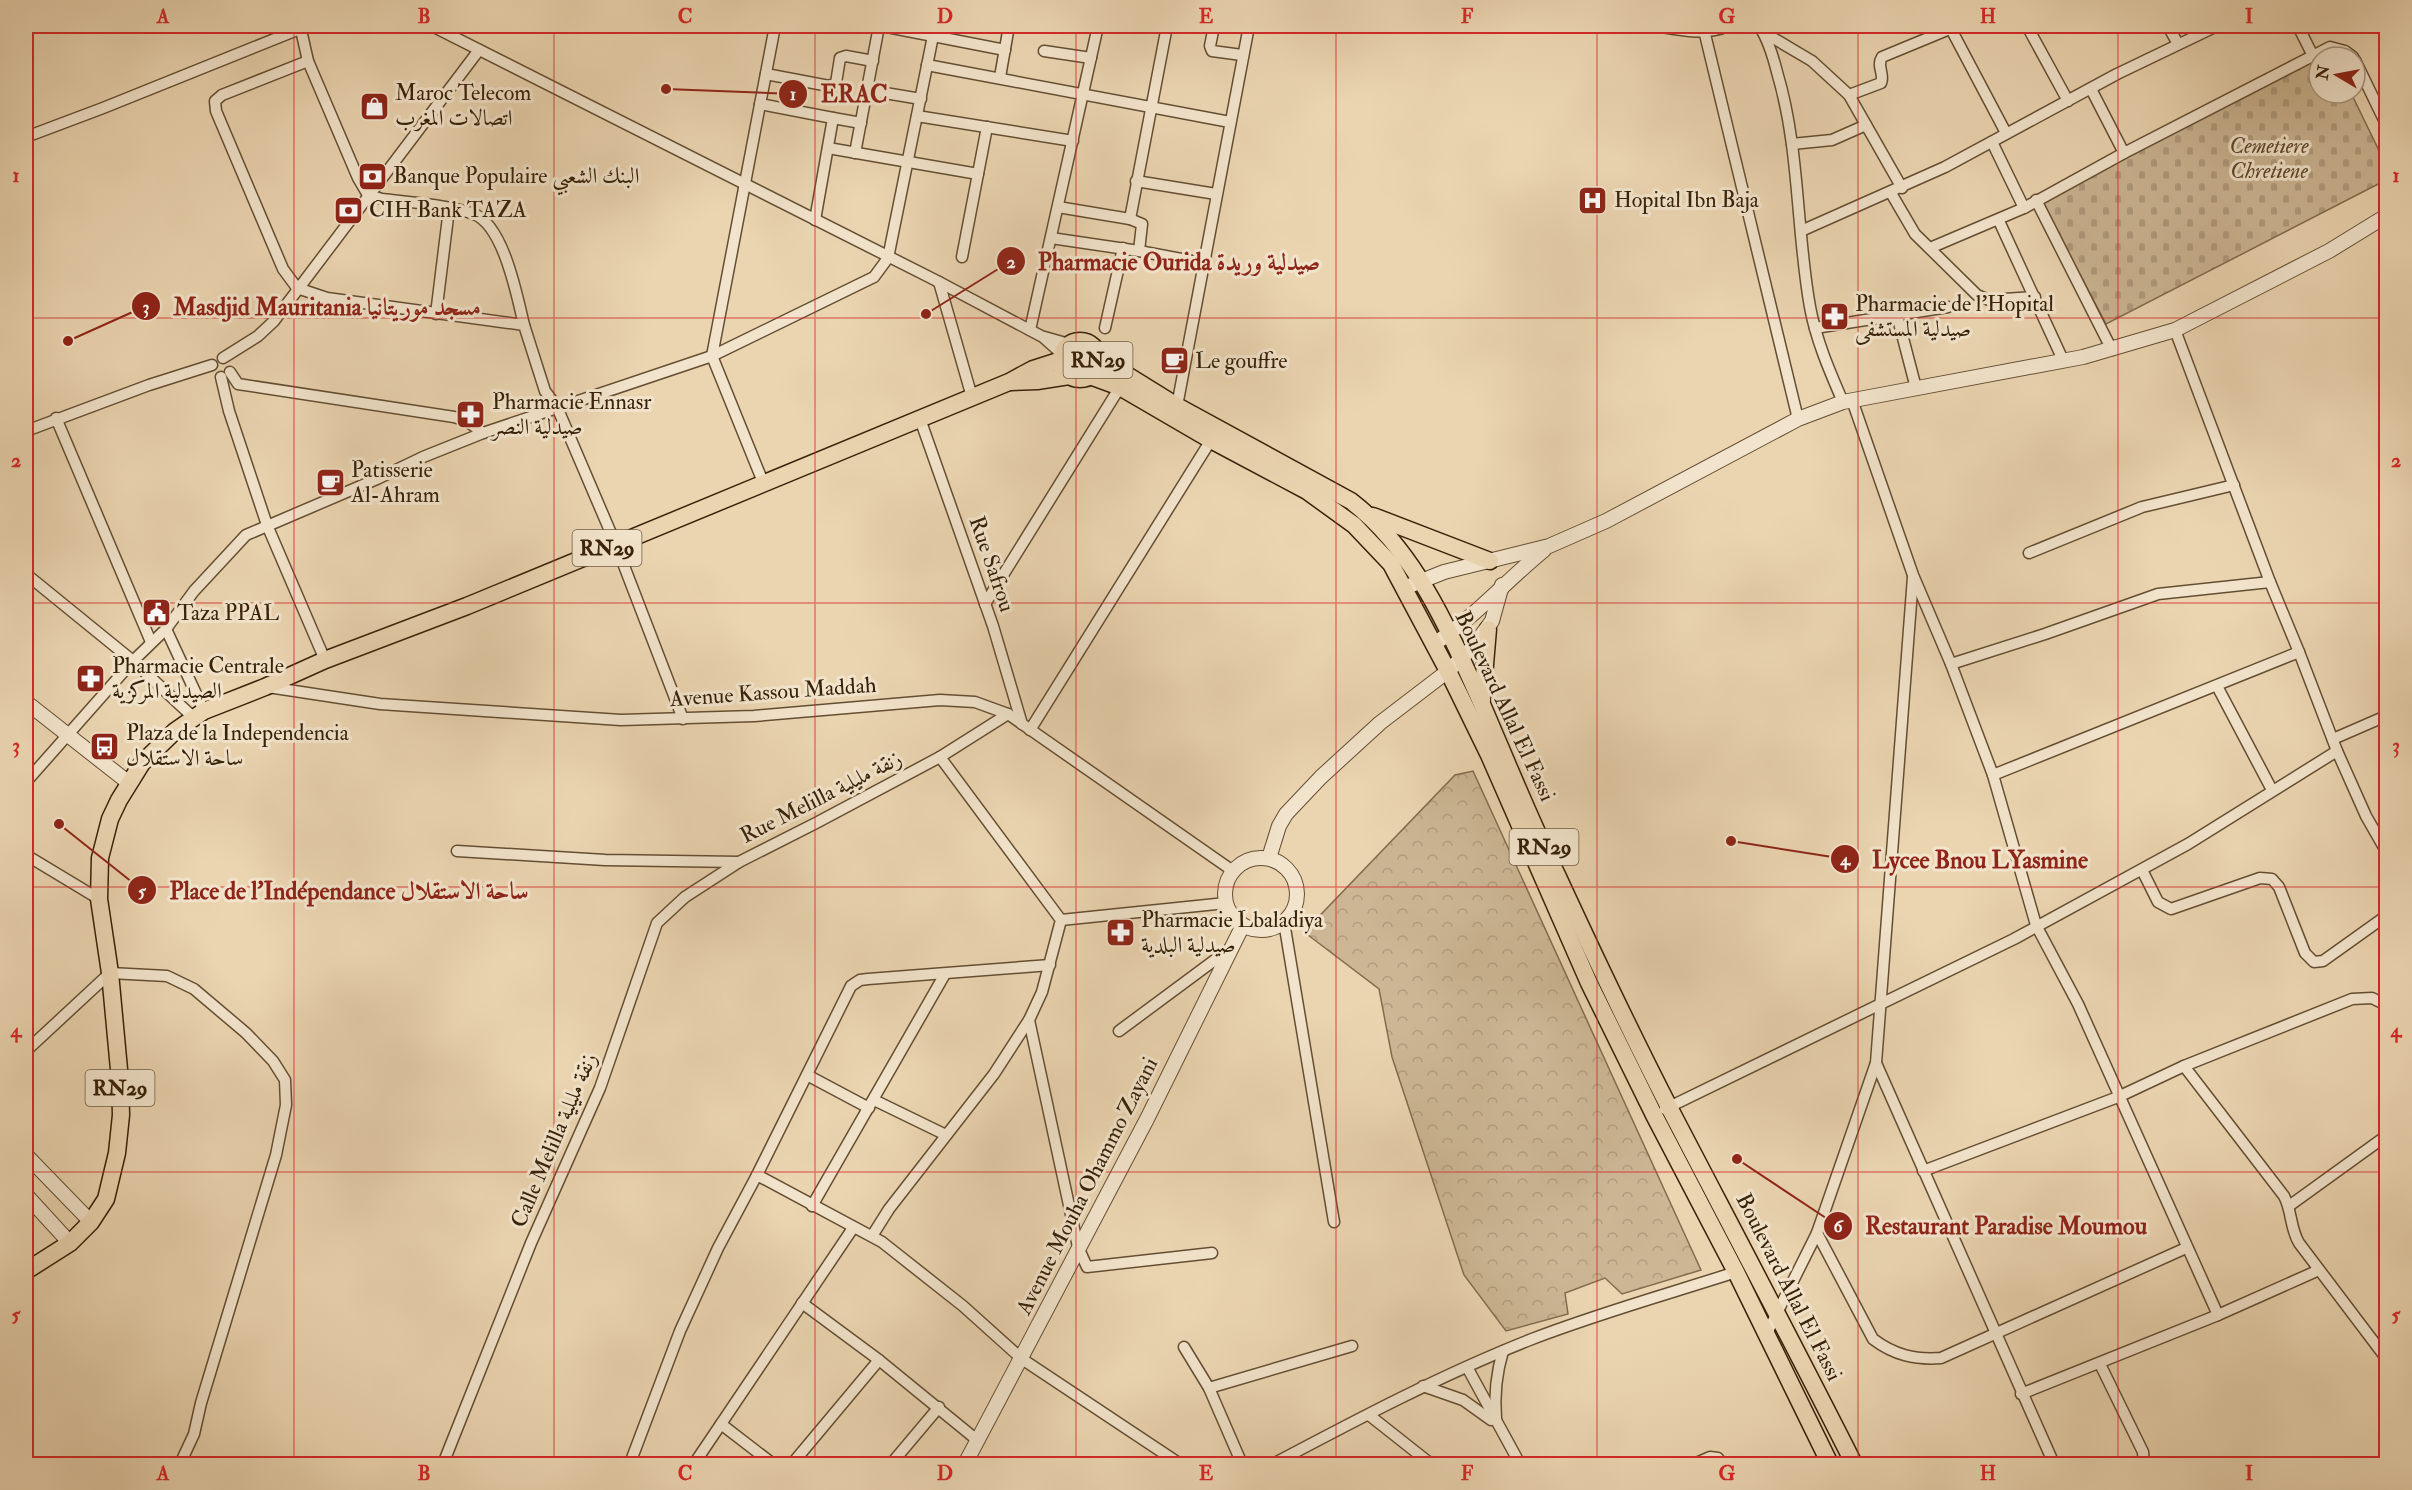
<svg xmlns="http://www.w3.org/2000/svg" width="2412" height="1490" font-family="'IM FELL Double Pica',Amiri,serif">
	<style>
		.cemetery { fill: url(#cemetery-stones); stroke: #826c4e; stroke-width: 1.5 }
		.park { fill: url(#park-crowns); stroke: #826c4e; stroke-width: 1.5 }
		.lines { fill: none; stroke-linecap: round; stroke-linejoin: round }
		.minor-casing { stroke: #644e32; stroke-width: 13 }
		.tertiary-casing { stroke: #644e32; stroke-width: 16 }
		.primary-casing { stroke: #372108; stroke-width: 19 }
		.minor { stroke: #f2e4cc; stroke-width: 10 }
		.tertiary { stroke: #f2e4cc; stroke-width: 14 }
		.primary { stroke: #ebd5b1; stroke-width: 16 }
		.grid { fill: none; stroke: #d62828; stroke-width: 1.5; stroke-opacity: 0.55 }
		.labels { text-anchor: middle; dominant-baseline: central; stroke-width: 6; stroke-linejoin: round; paint-order: stroke }
		.shield { fill: #f2e4cc; stroke: #6f5c43; stroke-width: 1.5 }
		.shield-label { font-size: 21px; font-weight: bold; fill: #372108 }
		.poi-label { font-size: 22px; fill: #372108; stroke: #f2e4cc; text-anchor: start }
		.park-label { font-size: 22px; font-style: italic; fill: #5c462b; stroke: #f2e4cc }
		.street-label { font-size: 22px; fill: #372108; stroke: #f2e4cc }
		.leader { fill: none; stroke: #8f2418; stroke-width: 2 }
		.callout-dot { fill: #8f2418; stroke: #f2e4cc; stroke-width: 2 }
		.mark-label { font-size: 18px; text-anchor: middle; font-weight: bold; fill: #fff }
		.callout-label { font-size: 24px; text-anchor: middle; font-weight: bold; fill: #8f2418; stroke: #f2e4cc; stroke-width: 6; stroke-linejoin: round; paint-order: stroke }
		.neatline { fill: none; stroke: #d62828; stroke-width: 2 }
		.grid-label { font-size: 20px; text-anchor: middle; font-weight: bold; fill: #d62828 }
	</style>
	<defs>
		<pattern id="cemetery-stones" width="16" height="16" patternUnits="userSpaceOnUse" patternTransform="scale(1.5)"><rect width="16" height="16" fill="#ccb694"/><path d="M2 7V4a2 2 0 0 1 4 0v3zM10 15v-3a2 2 0 0 1 4 0v3z" fill="#b09c7e"/></pattern>
		<pattern id="park-crowns" width="20" height="18" patternUnits="userSpaceOnUse" patternTransform="scale(1.5)"><rect width="20" height="18" fill="#ccb694"/><path d="M2 6a3 3 0 1 1 6 0M12 15a3 3 0 1 1 6 0" fill="none" stroke="#b09c7e"/></pattern>
	</defs>
	<rect width="100%" height="100%" fill="#ebd5b1"/>
	<filter id="stains"><feTurbulence type="fractalNoise" baseFrequency=".00333" numOctaves="4"/><feColorMatrix values="0 0 0 0 .2 0 0 0 0 .09 0 0 0 0 .02 0 0 0 .5 -.17"/></filter>
	<radialGradient id="worn" r=".72"><stop offset=".6" stop-color="#630" stop-opacity="0"/><stop offset="1" stop-color="#630" stop-opacity=".3"/></radialGradient>
	<path class="cemetery" d="M 2328,46 L 2334,57 L 2319,57 L 2319,93 L 2351,93 L 2386,165 L 2386,180 L 2106,324 L 2038,195 Z"/>
	<path class="park" d="M 1473,771 L 1701,1270 L 1622,1294 L 1605,1278 L 1565,1293 L 1568,1314 L 1506,1331 L 1464,1275 L 1392,1057 L 1379,989 L 1304,932 L 1455,775 Z"/>
	<g class="lines">
		<defs>
			<g id="minor">
				<path d="M 432,26 L 939,282 L 1041,336 L 1069,344"/>
				<path d="M 882,26 L 1005,50"/>
				<path d="M 1214,26 L 1210,46 L 1212,51 L 1242,55"/>
				<path d="M 1655,26 C 1679,30 1705,36 1728,26"/>
				<path d="M 1703,26 L 1798,419"/>
				<path d="M 1759,26 C 1768,39 1773,56 1777,72 C 1800,149 1796,229 1810,307 C 1816,340 1830,372 1843,402"/>
				<path d="M 2027,26 L 2068,101"/>
				<path d="M 2168,26 L 2178,44"/>
				<path d="M 2298,26 L 2313,56"/>
				<path d="M 1951,29 L 2006,133"/>
				<path d="M 301,30 L 308,61 L 358,178 L 368,195 L 382,199 C 410,202 448,205 474,214 C 504,226 517,296 524,325"/>
				<path d="M 1763,32 L 1812,61 L 1849,95 L 1902,188"/>
				<path d="M 1044,51 L 1091,58"/>
				<path d="M 2355,60 L 2386,124"/>
				<path d="M 308,61 L 222,95 L 215,101 L 216,111 L 283,269 L 297,288 L 327,298 L 524,325 L 545,391 L 557,407 L 616,545 L 683,719"/>
				<path d="M 927,65 L 1230,122"/>
				<path d="M 766,74 L 829,86 L 836,83 L 840,58 L 846,56 L 873,61"/>
				<path d="M 1000,77 L 1009,26"/>
				<path d="M 2091,89 L 2124,153"/>
				<path d="M 867,90 L 921,99"/>
				<path d="M 1849,95 L 1881,83 C 1885,74 1876,66 1882,57 L 1957,26"/>
				<path d="M 760,104 L 833,118 L 815,220"/>
				<path d="M 917,116 L 1073,141"/>
				<path d="M 833,118 L 861,123"/>
				<path d="M 26,137 L 103,108 L 307,26"/>
				<path d="M 1992,142 L 2024,208"/>
				<path d="M 1792,144 L 1832,140 L 1866,125"/>
				<path d="M 828,148 L 978,174"/>
				<path d="M 855,153 L 879,26"/>
				<path d="M 1136,181 L 1216,194"/>
				<path d="M 1891,193 L 1915,234 L 1977,295 L 1989,300 L 2035,297"/>
				<path d="M 2036,200 L 2112,350"/>
				<path d="M 1058,207 L 1130,219 L 1167,26"/>
				<path d="M 1130,219 L 1142,224 L 1139,251"/>
				<path d="M 1999,221 L 2063,360"/>
				<path d="M 1801,231 L 1945,167 L 2117,74 L 2217,26"/>
				<path d="M 1051,238 L 1139,251 L 1203,263"/>
				<path d="M 1930,248 L 2024,208 L 2124,153 L 2330,47 L 2345,51 L 2353,57"/>
				<path d="M 962,257 L 987,127"/>
				<path d="M 939,282 L 972,397"/>
				<path d="M 436,314 L 449,209"/>
				<path d="M 1897,315 L 1916,388"/>
				<path d="M 1105,328 L 1123,248"/>
				<path d="M 1815,328 L 1948,307"/>
				<path d="M 1030,330 L 1098,26"/>
				<path d="M 2175,330 L 2270,582 L 2299,652 L 2337,751 L 2366,816 L 2386,851"/>
				<path d="M 1044,338 L 1062,354"/>
				<path d="M 223,358 L 258,336 L 274,321 L 479,50"/>
				<path d="M 230,372 L 238,384 L 454,417 L 467,421 L 483,433"/>
				<path d="M 221,377 L 229,411 L 267,525 L 325,660"/>
				<path d="M 1852,400 L 1913,575 L 1951,664 L 1993,775 L 2036,925 L 2078,1004 L 2218,1315"/>
				<path d="M 1177,406 L 1249,26"/>
				<path d="M 56,418 L 151,642"/>
				<path d="M 920,419 L 993,626 L 1022,724"/>
				<path d="M 26,431 L 149,385 L 212,365"/>
				<path d="M 763,482 L 712,356 L 775,26"/>
				<path d="M 2029,553 L 2142,507 L 2234,485"/>
				<path d="M 26,574 L 133,661 L 193,717"/>
				<path d="M 985,604 L 1120,387"/>
				<path d="M 166,629 L 204,711"/>
				<path d="M 1951,664 L 2045,634 L 2158,594 L 2270,582"/>
				<path d="M 2217,686 L 2272,790"/>
				<path d="M 268,687 L 380,704 L 621,720 L 754,716 L 940,700 L 975,702 L 1008,714 L 1233,871"/>
				<path d="M 1030,730 L 1211,440"/>
				<path d="M 2333,739 L 2386,716"/>
				<path d="M 1993,775 L 2299,652"/>
				<path d="M 26,782 L 133,661 L 166,629 L 194,591 L 246,535 L 377,479 L 423,457 L 483,433 L 712,356 L 874,277 L 888,258 L 933,36"/>
				<path d="M 457,851 L 605,860 L 739,862 L 816,823 L 940,757 L 1008,714"/>
				<path d="M 26,855 L 99,899"/>
				<path d="M 2142,870 L 2158,902 L 2171,909 L 2260,878 L 2272,879 L 2279,887 L 2305,953 L 2314,962 L 2323,961 L 2386,916"/>
				<path d="M 1061,920 L 1226,903"/>
				<path d="M 1284,922 L 1334,1222"/>
				<path d="M 1029,1020 L 1078,1247 L 1087,1267 L 1212,1253"/>
				<path d="M 1119,1031 L 1231,948"/>
				<path d="M 26,1051 L 110,973 L 167,976 L 194,989 L 246,1033 L 273,1061 L 285,1080 L 286,1105 L 276,1155 L 201,1403 L 194,1434 L 180,1464"/>
				<path d="M 1876,1063 L 2054,1464"/>
				<path d="M 2184,1066 L 2284,1196 C 2292,1211 2290,1228 2299,1243 L 2386,1358"/>
				<path d="M 807,1075 L 869,1108"/>
				<path d="M 874,1100 L 946,1135"/>
				<path d="M 1665,1109 L 2014,939 L 2188,844 L 2337,751"/>
				<path d="M 1923,1171 L 2118,1097 L 2184,1066 L 2352,999 L 2372,998 L 2386,1005"/>
				<path d="M 757,1175 L 882,1242 L 963,1306 L 1022,1359 L 1180,1464"/>
				<path d="M 812,1206 L 945,974"/>
				<path d="M 2289,1206 L 2386,1136"/>
				<path d="M 1817,1233 L 1873,1339 C 1894,1355 1915,1360 1941,1358 L 2186,1248"/>
				<path d="M 872,1236 L 889,1209 L 994,1074 L 1029,1020 L 1042,992 L 1061,920 L 940,757"/>
				<path d="M 802,1303 L 879,1360 L 977,1440"/>
				<path d="M 1767,1333 L 1817,1233 L 1876,1063 L 1913,577"/>
				<path d="M 1184,1347 L 1209,1388 L 1242,1464"/>
				<path d="M 2100,1364 L 2143,1452 L 2144,1464"/>
				<path d="M 1467,1367 L 1520,1464"/>
				<path d="M 1423,1386 L 1463,1400 L 1491,1420"/>
				<path d="M 1209,1388 L 1352,1346"/>
				<path d="M 2021,1394 L 2218,1315 L 2319,1270"/>
				<path d="M 1369,1415 L 1431,1464"/>
				<path d="M 1496,1419 C 1494,1394 1496,1374 1503,1351"/>
				<path d="M 721,1424 L 773,1464"/>
				<path d="M 443,1464 L 531,1243 L 600,1088 L 657,923 L 685,897 L 739,862"/>
				<path d="M 632,1464 L 632,1458 L 680,1331 L 718,1248 L 757,1175 L 851,986 L 860,980 L 868,979 L 1050,965"/>
				<path d="M 694,1464 L 853,1228"/>
				<path d="M 792,1464 L 879,1360"/>
				<path d="M 891,1464 L 939,1407"/>
				<path d="M 1273,1464 C 1358,1419 1443,1374 1532,1339 C 1599,1313 1668,1294 1736,1272"/>
				<path d="M 1694,1464 L 1710,1457 L 1718,1458 L 1722,1464"/>
			</g>
			<g id="tertiary">
				<path d="M 1404,588 L 1444,572 L 1549,546 L 1606,521 L 1798,419 L 1843,402 L 2083,357 L 2175,330 L 2329,251 L 2386,216"/>
				<path d="M 1434,644 C 1475,617 1507,580 1544,550"/>
				<path d="M 26,702 L 129,783"/>
				<path d="M 1269,858 L 1279,826 L 1286,814 L 1321,777 L 1380,723 L 1448,671 L 1473,647 L 1492,621 L 1502,585"/>
				<circle cx="1261" cy="894" r="36"/>
				<path d="M 26,1155 L 91,1222"/>
				<path d="M 26,1195 L 70,1243"/>
				<path d="M 965,1464 L 1147,1119 L 1243,925"/>
			</g>
			<g id="primary">
				<circle cx="1080" cy="360" r="19"/>
				<path d="M 1098,357 L 1177,406 L 1351,501 C 1415,550 1449,630 1481,702 C 1506,760 1530,820 1558,877 C 1594,955 1631,1033 1670,1109 C 1732,1228 1794,1345 1854,1464"/>
				<path d="M 1090,376 L 1120,387 L 1211,440 L 1307,491 L 1354,525 L 1391,564 L 1448,671 L 1489,755 L 1589,983 L 1654,1115 L 1736,1272 L 1830,1464"/>
				<path d="M 1010,382 L 1037,381 L 1069,376"/>
				<path d="M 1373,516 L 1490,561"/>
				<path d="M 1482,700 L 1488,629"/>
				<path d="M 26,1271 L 70,1243 L 91,1222 L 106,1199 L 117,1153 L 121,1115 L 120,1080 L 110,973 L 99,899 L 100,858 L 110,819 L 119,800 L 142,763 L 175,731 L 204,711 L 265,687 L 325,660 L 467,606 L 1009,382 L 1033,369 L 1061,360"/>
			</g>
		</defs>
		<use href="#minor" class="minor-casing"/>
		<use href="#tertiary" class="tertiary-casing"/>
		<use href="#primary" class="primary-casing"/>
		<use href="#minor" class="minor"/>
		<use href="#tertiary" class="tertiary"/>
		<use href="#primary" class="primary"/>
	</g>
	<path class="grid" d="M 294,26 L 294,1464M 554,26 L 554,1464M 815,26 L 815,1464M 1076,26 L 1076,1464M 1336,26 L 1336,1464M 1597,26 L 1597,1464M 1858,26 L 1858,1464M 2118,26 L 2118,1464M 26,318 L 2386,318M 26,603 L 2386,603M 26,887 L 2386,887M 26,1172 L 2386,1172"/>
	<defs>
		<symbol id="shop-square" viewBox="-11 -11 22 22"><rect x="-9" y="-9" width="18" height="18" rx="4" fill="#8f2418" stroke="#f2e4cc"/><path d="M-5-2.5h2.3a2.7 3.5 0 0 1 5.4 0H5L5.5 6h-11ZM-1.5-2.5h3a1.5 2.3 0 0 0-3 0Z" fill="#fff"/></symbol>
		<symbol id="bank-square" viewBox="-11 -11 22 22"><rect x="-9" y="-9" width="18" height="18" rx="4" fill="#8f2418" stroke="#f2e4cc"/><path d="M-6-4H6V4H-6ZM0-2.3a2.3 2.3 0 1 0 0 4.6a2.3 2.3 0 1 0 0-4.6Z" fill="#fff"/></symbol>
		<symbol id="hospital-square" viewBox="-11 -11 22 22"><rect x="-9" y="-9" width="18" height="18" rx="4" fill="#8f2418" stroke="#f2e4cc"/><path d="M-5-5h3v3.5h4V-5h3V5h-3V1.5h-4V5h-3Z" fill="#fff"/></symbol>
		<symbol id="pharmacy-square" viewBox="-11 -11 22 22"><rect x="-9" y="-9" width="18" height="18" rx="4" fill="#8f2418" stroke="#f2e4cc"/><path d="M-2-6h4v4h4v4h-4v4h-4v-4h-4v-4h4Z" fill="#fff"/></symbol>
		<symbol id="cafe-square" viewBox="-11 -11 22 22"><rect x="-9" y="-9" width="18" height="18" rx="4" fill="#8f2418" stroke="#f2e4cc"/><path d="M-5.5-4.5H6V0H3Q3 3.5 0 3.5H-2.5Q-5.5 3.5-5.5 0ZM3-3.2v2h1.7v-2ZM-6 4.5H4V6H-6Z" fill="#fff"/></symbol>
		<symbol id="civic-square" viewBox="-11 -11 22 22"><rect x="-9" y="-9" width="18" height="18" rx="4" fill="#8f2418" stroke="#f2e4cc"/><path d="M-.6-6.5H3V-4.5H.6V-3L4-1V1h2V6H-6V1h2V-1L-.6-3ZM-1.2 2.5V6h2.4V2.5Z" fill="#fff"/></symbol>
		<symbol id="bus-square" viewBox="-11 -11 22 22"><rect x="-9" y="-9" width="18" height="18" rx="4" fill="#8f2418" stroke="#f2e4cc"/><path d="M-5-6H5V4H4V6H2V4H-2V6H-4V4H-5ZM-3.5-4V0h7V-4ZM-3.5 1.2v1.5H-2V1.2ZM2 1.2v1.5H3.5V1.2Z" fill="#fff"/></symbol>
	</defs>
	<g fill-rule="evenodd">
		<use href="#shop-square" x="358" y="90" width="33" height="33"/>
		<use href="#bank-square" x="356" y="160" width="33" height="33"/>
		<use href="#hospital-square" x="1576" y="184" width="33" height="33"/>
		<use href="#bank-square" x="332" y="194" width="33" height="33"/>
		<use href="#pharmacy-square" x="1818" y="300" width="33" height="33"/>
		<use href="#cafe-square" x="1158" y="344" width="33" height="33"/>
		<use href="#pharmacy-square" x="454" y="398" width="33" height="33"/>
		<use href="#cafe-square" x="314" y="466" width="33" height="33"/>
		<use href="#civic-square" x="140" y="596" width="33" height="33"/>
		<use href="#pharmacy-square" x="74" y="662" width="33" height="33"/>
		<use href="#bus-square" x="88" y="730" width="33" height="33"/>
		<use href="#pharmacy-square" x="1104" y="916" width="33" height="33"/>
	</g>
	<g class="labels">
		<g class="shield">
			<rect x="1063.5" y="342" width="69" height="36" rx="4.5"/>
			<rect x="572.5" y="530" width="69" height="36" rx="4.5"/>
			<rect x="1509.5" y="829" width="69" height="36" rx="4.5"/>
			<rect x="85.5" y="1070" width="69" height="36" rx="4.5"/>
		</g>
		<g class="shield-label">
			<text x="1098" y="360">RN29</text>
			<text x="607" y="548">RN29</text>
			<text x="1544" y="847">RN29</text>
			<text x="120" y="1088">RN29</text>
		</g>
		<g class="poi-label">
			<text x="395" y="93">Maroc Telecom<tspan x="395" dy="25">اتصالات المغرب</tspan></text>
			<text x="393" y="176">Banque Populaire البنك الشعبي</text>
			<text x="1614" y="200">Hopital Ibn Baja</text>
			<text x="369" y="210">CIH Bank TAZA</text>
			<text x="1855" y="304">Pharmacie de l'Hopital<tspan x="1855" dy="25">صيدلية المستشفى</tspan></text>
			<text x="1195" y="361">Le gouffre</text>
			<text x="492" y="402">Pharmacie Ennasr<tspan x="492" dy="25">صيدلية النصر</tspan></text>
			<text x="351" y="470">Patisserie<tspan x="351" dy="25">Al-Ahram</tspan></text>
			<text x="177" y="613">Taza PPAL</text>
			<text x="112" y="666">Pharmacie Centrale<tspan x="112" dy="25">الصيدلية المركزية</tspan></text>
			<text x="126" y="733">Plaza de la Independencia<tspan x="126" dy="25">ساحة الاستقلال</tspan></text>
			<text x="1141" y="920">Pharmacie Lbaladiya<tspan x="1141" dy="25">صيدلية البلدية</tspan></text>
		</g>
		<g class="park-label">
			<text x="2269" y="146">Cemetiere<tspan x="2269" dy="25">Chretiene</tspan></text>
		</g>
		<g class="street-label">
			<text transform="translate(992 564) rotate(71)">Rue Safrou</text>
			<text transform="translate(773 692) rotate(-4)">Avenue Kassou Maddah</text>
			<text transform="translate(1505 706) rotate(65)">Boulevard Allal El Fassi</text>
			<text transform="translate(821 797) rotate(-27)">Rue Melilla زنقة مليلية</text>
			<text transform="translate(554 1140) rotate(-67)">Calle Melilla زنقة مليلية</text>
			<text transform="translate(1087 1186) rotate(-63)">Avenue Mouha Ohammo Zayani</text>
			<text transform="translate(1789 1287) rotate(63)">Boulevard Allal El Fassi</text>
		</g>
	</g>
	<path class="leader" d="M666 89L793 94M926 314L1011 261M68 341L146 306M1731 841L1845 859M59 824L142 890M1737 1159L1838 1226"/>
	<g class="callout-dot">
		<circle cx="666" cy="89" r="6"/>
		<circle cx="926" cy="314" r="6"/>
		<circle cx="68" cy="341" r="6"/>
		<circle cx="1731" cy="841" r="6"/>
		<circle cx="59" cy="824" r="6"/>
		<circle cx="1737" cy="1159" r="6"/>
		<circle cx="793" cy="94" r="15"/>
		<circle cx="1011" cy="261" r="15"/>
		<circle cx="146" cy="306" r="15"/>
		<circle cx="1845" cy="859" r="15"/>
		<circle cx="142" cy="890" r="15"/>
		<circle cx="1838" cy="1226" r="15"/>
	</g>
	<g class="mark-label">
		<text x="793" y="100">1</text>
		<text x="1011" y="268">2</text>
		<text x="146" y="313">3</text>
		<text x="1845" y="865">4</text>
		<text x="142" y="897">5</text>
		<text x="1838" y="1232">6</text>
	</g>
	<g class="callout-label">
		<text x="854" y="102">ERAC</text>
		<text x="1179" y="270">Pharmacie Ourida صيدلية وريدة</text>
		<text x="327" y="315">Masdjid Mauritania مسجد موريتانيا</text>
		<text x="1980" y="868">Lycee Bnou LYasmine</text>
		<text x="349" y="899">Place de l'Indépendance ساحة الاستقلال</text>
		<text x="2006" y="1234">Restaurant Paradise Moumou</text>
	</g>
	<rect width="2412" height="1490" fill="none" stroke="#ebd5b1" stroke-width="66"/>
	<g transform="translate(2337 75) rotate(280)"><circle r="28" fill="#f2e4cc" stroke="#a7967e" stroke-width="1.5"/>
	<path d="M0-4.5L10 22L0 15L-10 22Z" fill="#8f2418"/>
	<text y="-9" font-size="16" font-weight="bold" text-anchor="middle" fill="#372108">N</text>
	</g>
	<rect x="33" y="33" width="2346" height="1424" class="neatline"/>
	<g class="grid-label">
		<text x="163" y="23">A</text>
		<text x="424" y="23">B</text>
		<text x="685" y="23">C</text>
		<text x="945" y="23">D</text>
		<text x="1206" y="23">E</text>
		<text x="1467" y="23">F</text>
		<text x="1727" y="23">G</text>
		<text x="1988" y="23">H</text>
		<text x="2249" y="23">I</text>
		<text x="16" y="182">1</text>
		<text x="2396" y="182">1</text>
		<text x="16" y="467">2</text>
		<text x="2396" y="467">2</text>
		<text x="16" y="752">3</text>
		<text x="2396" y="752">3</text>
		<text x="16" y="1037">4</text>
		<text x="2396" y="1037">4</text>
		<text x="16" y="1321">5</text>
		<text x="2396" y="1321">5</text>
		<text x="163" y="1480">A</text>
		<text x="424" y="1480">B</text>
		<text x="685" y="1480">C</text>
		<text x="945" y="1480">D</text>
		<text x="1206" y="1480">E</text>
		<text x="1467" y="1480">F</text>
		<text x="1727" y="1480">G</text>
		<text x="1988" y="1480">H</text>
		<text x="2249" y="1480">I</text>
	</g>
	<rect width="100%" height="100%" filter="url(#stains)"/>
	<rect width="100%" height="100%" fill="url(#worn)"/>
</svg>
